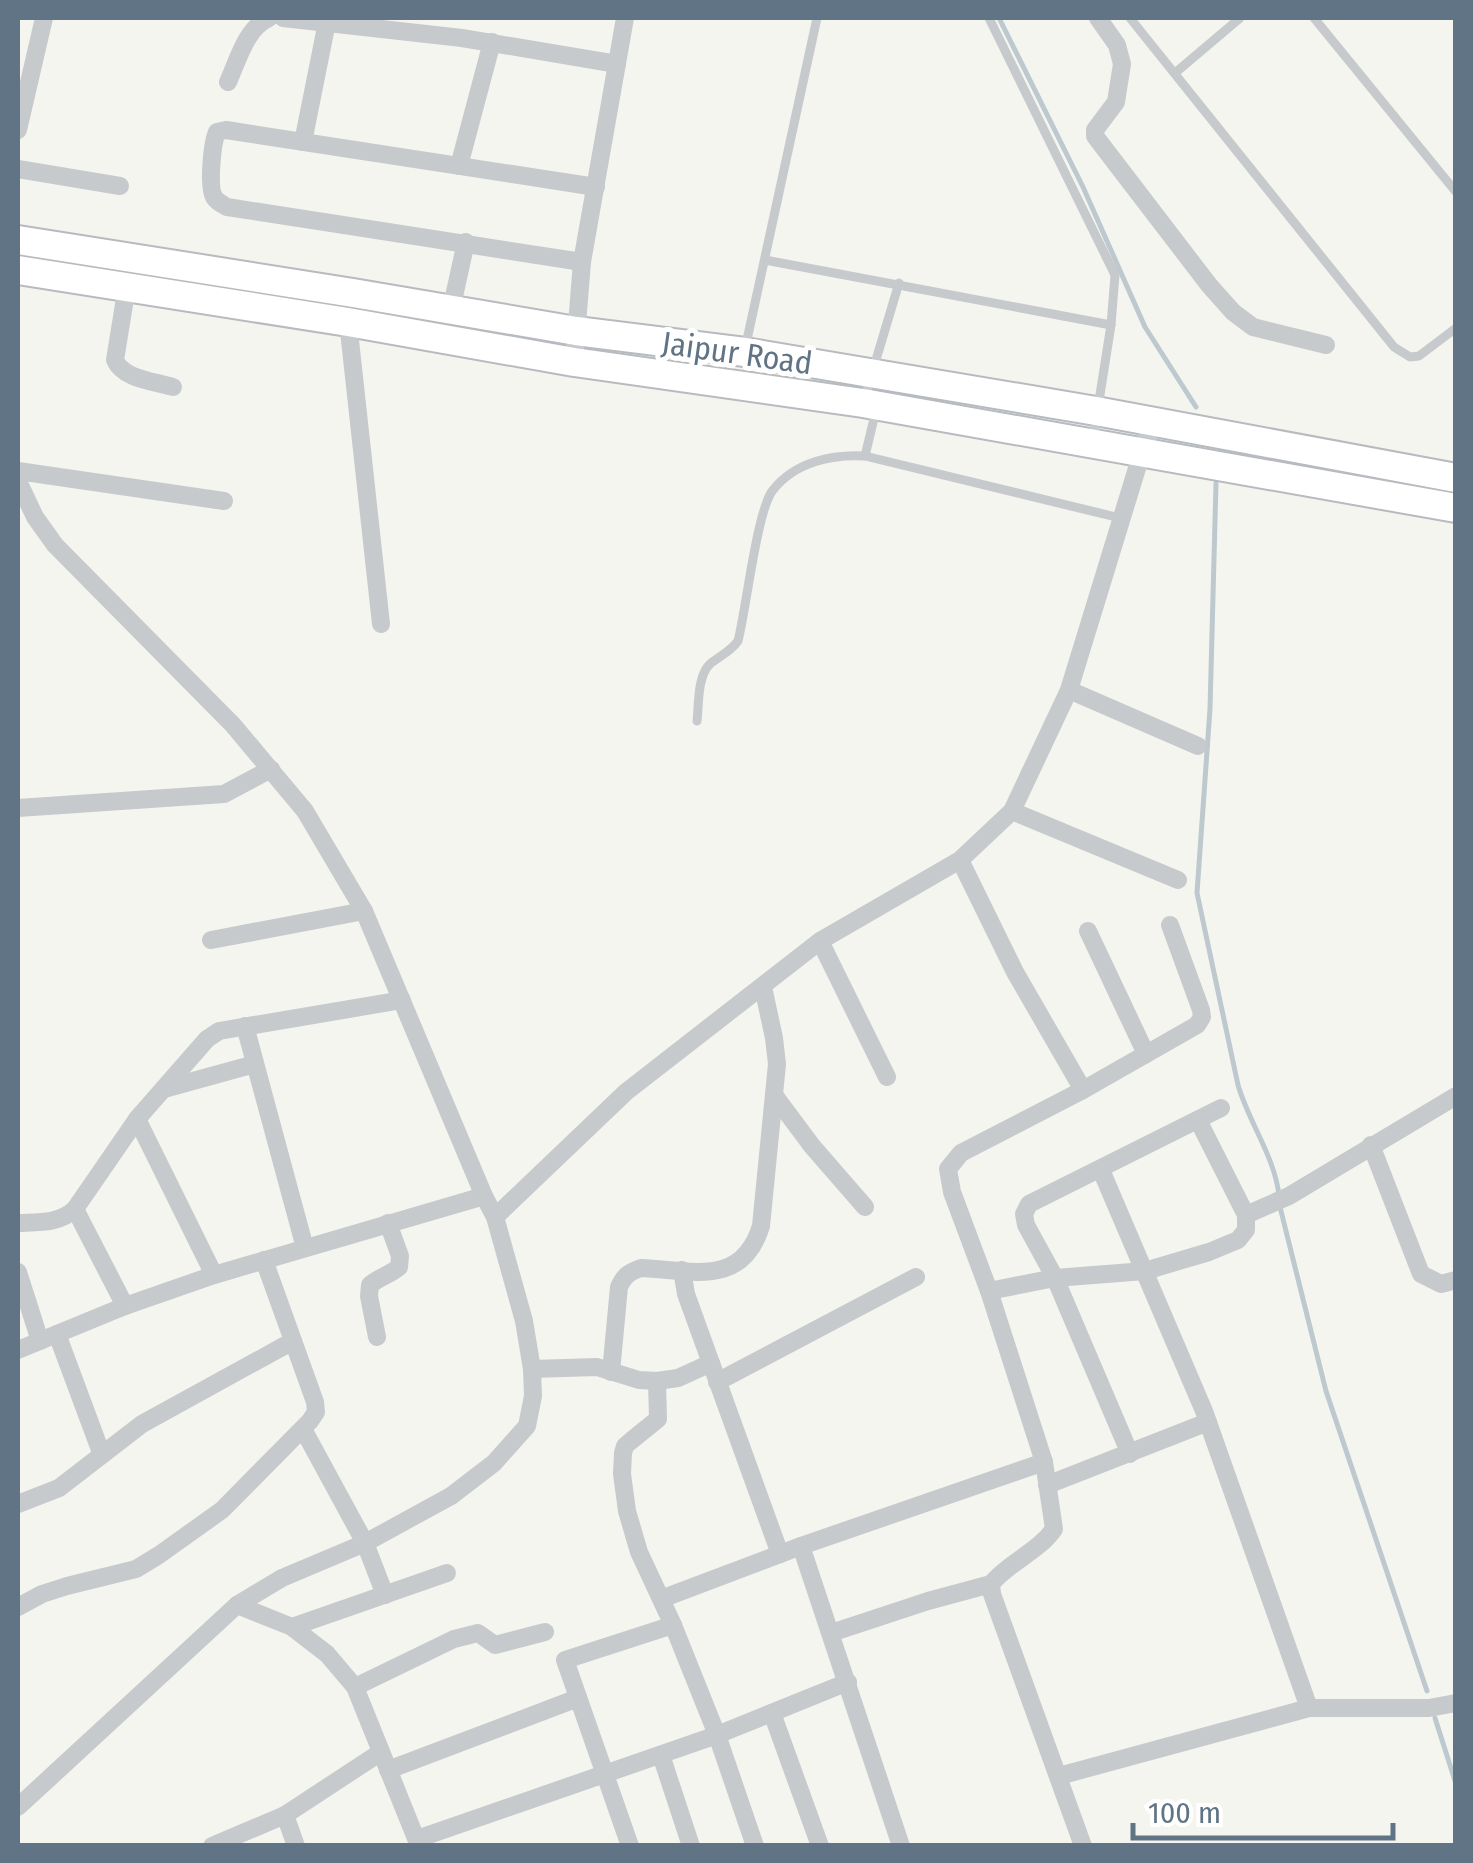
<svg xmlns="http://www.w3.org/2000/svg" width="1473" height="1863" font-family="'Fira Sans Condensed',sans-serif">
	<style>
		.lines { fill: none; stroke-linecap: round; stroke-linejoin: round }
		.stream { stroke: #bdc9ce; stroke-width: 5 }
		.primary-casing { stroke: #b7bbbf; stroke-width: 32 }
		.lane { stroke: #c7cacd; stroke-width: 9 }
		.street { stroke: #c7cacd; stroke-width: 18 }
		.primary { stroke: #fff; stroke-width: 28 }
		.labels { text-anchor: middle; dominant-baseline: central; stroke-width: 10; stroke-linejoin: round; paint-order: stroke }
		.street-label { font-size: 32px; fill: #617485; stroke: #fff }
	</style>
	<rect width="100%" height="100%" fill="#f5f5f0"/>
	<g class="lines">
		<g class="stream">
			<path d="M 999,18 L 1083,187 L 1145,327 L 1196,407"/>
			<path d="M 1216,483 L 1210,709 L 1197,893 L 1238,1085 C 1249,1123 1275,1157 1279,1196"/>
			<path d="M 1280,1207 L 1326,1391 L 1427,1691"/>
			<path d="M 1435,1718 L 1456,1784"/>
		</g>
		<defs>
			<g id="primary">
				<path d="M 18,240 L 353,293 L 576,331 L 745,352 L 1096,411 L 1456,478"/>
				<path d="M 18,270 L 348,322 L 574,362 L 863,403 L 1456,508"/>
			</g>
		</defs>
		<use href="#primary" class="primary-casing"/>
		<g class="lane">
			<path d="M 989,18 L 1115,275 L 1111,325 L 1093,439"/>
			<path d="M 1130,18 L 1394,347 L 1410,357 L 1419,356 L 1456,328"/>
			<path d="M 1314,18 L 1456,192"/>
			<path d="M 1175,73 L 1240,18"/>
			<path d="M 765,260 L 1111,325"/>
			<path d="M 745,349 L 817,18"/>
			<path d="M 864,400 L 899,283"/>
			<path d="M 865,456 L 876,410"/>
			<path d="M 697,721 C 699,704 697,675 711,663 C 721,655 730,652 738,641 C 746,611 757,509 773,490 C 795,462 832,454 865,456 L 1120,518"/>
		</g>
		<g class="street">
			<path d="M 283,18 L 462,38 L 617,64"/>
			<path d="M 1098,18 L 1117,45 L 1122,64 L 1116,102 L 1095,130 L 1095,136 L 1101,144 L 1209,285 L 1233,312 L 1253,327 L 1326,345"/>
			<path d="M 228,82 C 238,60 246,28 269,18"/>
			<path d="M 18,130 L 44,18"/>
			<path d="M 303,142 L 327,22"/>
			<path d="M 459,166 L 492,42"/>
			<path d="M 18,169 L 120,186"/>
			<path d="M 582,262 L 227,207 C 222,204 217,202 214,197 C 208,187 212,143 217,132 L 226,130 L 596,187"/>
			<path d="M 127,286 L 115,360 C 123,379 153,381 173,387"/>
			<path d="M 451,310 L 466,242"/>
			<path d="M 348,322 L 381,624"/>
			<path d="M 574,362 L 582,262 L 625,18"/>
			<path d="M 18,471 L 224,501"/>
			<path d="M 18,481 L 35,517 L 55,545 L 233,725 L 305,811 L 364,911 L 484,1196 L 495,1217 L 524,1321 L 532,1369 L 533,1396 L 527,1426 L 494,1463 L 451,1496 L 365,1543 L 282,1578 L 237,1605 L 18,1807"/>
			<path d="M 1069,690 L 1198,746"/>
			<path d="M 18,808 L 224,794 L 271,769"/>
			<path d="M 1012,811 L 1178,880"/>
			<path d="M 960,860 L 1015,972 L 1083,1090"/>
			<path d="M 1088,931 L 1146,1054"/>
			<path d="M 211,940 L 364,911"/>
			<path d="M 820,941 L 887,1077"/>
			<path d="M 245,1026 L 305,1248"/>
			<path d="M 164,1089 L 255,1064"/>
			<path d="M 774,1095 L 812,1146 L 865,1207"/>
			<path d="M 137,1119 L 214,1275"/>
			<path d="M 1371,1145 L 1421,1274 L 1441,1284 L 1456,1280"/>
			<path d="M 1101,1170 L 1204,1411 L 1309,1708"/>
			<path d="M 75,1209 L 125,1306"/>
			<path d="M 1246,1215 L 1289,1196 L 1456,1096"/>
			<path d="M 495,1217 L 626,1092 L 820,941 L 960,860 L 1012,811 L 1069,690 L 1142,452 L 1153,423"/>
			<path d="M 18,1223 C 38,1222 59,1224 75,1209 L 137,1119 L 207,1039 L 219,1031 L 402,1000"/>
			<path d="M 682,1270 L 686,1294 L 780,1554"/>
			<path d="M 18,1272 L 40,1341"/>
			<path d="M 989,1291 L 1055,1278 L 1145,1271 L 1209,1252 L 1238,1240 L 1246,1230 L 1246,1215 L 1198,1120"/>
			<path d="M 57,1334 L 102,1455"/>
			<path d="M 377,1337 L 369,1296 L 370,1285 C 379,1277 390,1275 399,1267 L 400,1256 L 388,1223"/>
			<path d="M 18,1350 L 125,1306 L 214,1275 L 484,1196"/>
			<path d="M 532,1369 L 597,1367 L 639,1380 L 657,1381 L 678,1378 L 711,1363"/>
			<path d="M 611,1372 L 619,1287 C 624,1276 629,1272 641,1268 C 692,1270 742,1288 761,1226 L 777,1064 L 774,1038 L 763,987"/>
			<path d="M 657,1381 L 658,1419 L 632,1440 L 625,1446 L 623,1453 L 622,1474 L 627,1511 L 639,1552 L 673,1625 L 717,1735 L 755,1846"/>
			<path d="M 717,1382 L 916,1277"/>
			<path d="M 303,1429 L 365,1543 L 385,1595"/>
			<path d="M 1130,1454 L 1055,1278 L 1026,1225 L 1024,1214 L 1029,1204 L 1221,1108"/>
			<path d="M 1047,1485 L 1208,1422"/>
			<path d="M 18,1504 L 59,1488 L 142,1424 L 293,1341"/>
			<path d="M 801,1546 L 901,1846"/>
			<path d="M 661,1599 L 801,1546 L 1044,1462"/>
			<path d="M 237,1605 L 292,1627 L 327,1654 L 355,1687 L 419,1846"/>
			<path d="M 18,1607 L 42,1594 L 67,1586 L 136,1569 L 159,1555 L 222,1510 L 310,1421 L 316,1412 L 315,1402 L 264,1260"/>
			<path d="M 292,1627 L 447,1573"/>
			<path d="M 831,1633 L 928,1601 L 991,1584"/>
			<path d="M 355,1687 L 454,1639 L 478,1633 L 495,1645 L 545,1632"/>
			<path d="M 772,1713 L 820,1846"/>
			<path d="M 661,1755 L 691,1846"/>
			<path d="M 388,1770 L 578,1698"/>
			<path d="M 1059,1776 L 1309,1708 L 1429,1708 L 1456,1703"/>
			<path d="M 285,1815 L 296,1846"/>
			<path d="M 417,1839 L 717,1735 L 848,1682"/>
			<path d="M 212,1846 L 285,1815 L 381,1752"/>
			<path d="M 630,1846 L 565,1660 L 673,1625"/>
			<path d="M 1083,1846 L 992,1594 L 991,1584 C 1009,1562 1038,1552 1054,1529 L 1044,1462 L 989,1291 L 952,1192 L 948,1169 L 961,1153 L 1083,1090 L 1197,1025 L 1202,1017 L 1201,1010 L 1170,925"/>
		</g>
		<use href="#primary" class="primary"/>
	</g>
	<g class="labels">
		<g class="street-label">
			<text transform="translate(737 353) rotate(8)">Jaipur Road</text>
		</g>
	</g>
	<rect width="1473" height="1863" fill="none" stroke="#617485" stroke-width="40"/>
	<path d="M1133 1823v15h260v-15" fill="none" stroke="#617485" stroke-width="5"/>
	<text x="1148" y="1823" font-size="30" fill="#617485" stroke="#ffffff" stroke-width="8" paint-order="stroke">100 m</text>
</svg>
